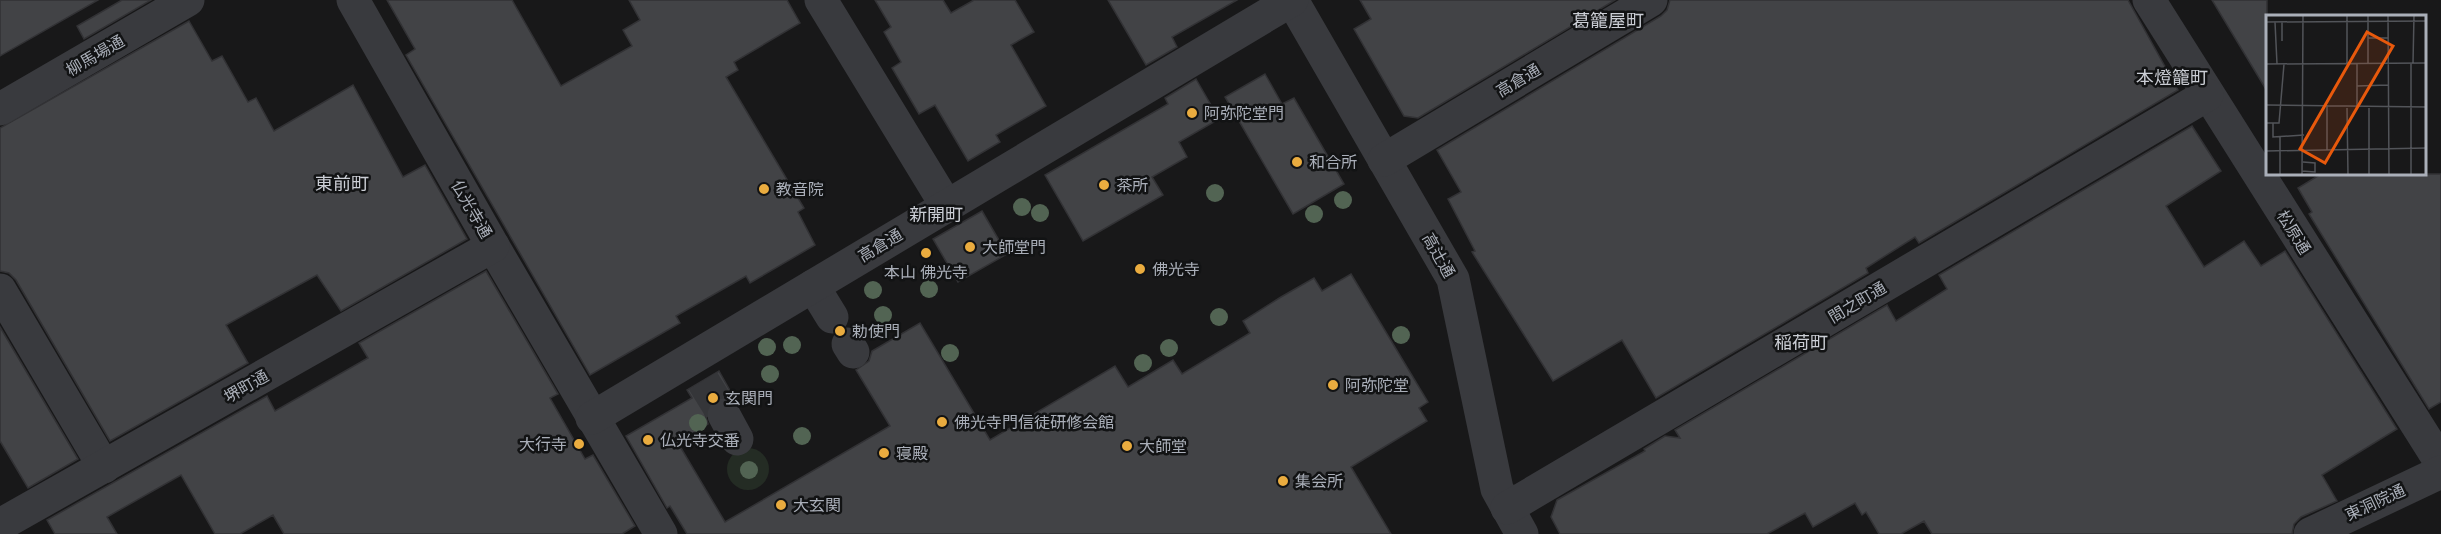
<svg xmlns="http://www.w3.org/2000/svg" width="2441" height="534" font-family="'Golos Text','Noto Sans JP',sans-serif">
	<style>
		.green { fill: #242c24 }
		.building { fill: #424346; stroke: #323235; stroke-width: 1.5 }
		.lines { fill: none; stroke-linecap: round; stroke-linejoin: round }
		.minor-tunnel { stroke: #353639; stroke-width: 33; stroke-dasharray: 33 16; stroke-linecap: butt }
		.minor { stroke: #393a3e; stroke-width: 33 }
		.tree { fill: #526453 }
		.poi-dot { fill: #eaac3f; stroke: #121314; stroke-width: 2 }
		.labels { text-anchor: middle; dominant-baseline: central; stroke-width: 5; stroke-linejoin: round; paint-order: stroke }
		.street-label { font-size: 16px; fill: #aaafb9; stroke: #121314 }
		.poi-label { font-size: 16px; fill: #aaafb9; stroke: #121314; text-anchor: start }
		.neighbourhood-label { font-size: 18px; fill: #cbced5; stroke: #121314 }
		.inset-road { fill: none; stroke: #525459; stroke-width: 1.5 }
		.view { fill: #e8590c; fill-opacity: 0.15; stroke: #e8590c; stroke-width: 3 }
		.inset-edge { fill: none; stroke: #aaafb9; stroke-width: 3 }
	</style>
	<rect width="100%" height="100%" fill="#181819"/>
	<circle class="green" cx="748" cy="469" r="21"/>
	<g class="building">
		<path d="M 0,0 L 98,0 L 0,56 Z"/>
		<path d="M 122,0 L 151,0 L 84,39 L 77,26 Z"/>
		<path d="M 387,0 L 512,0 L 561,86 L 632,46 L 623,30 L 640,20 L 629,0 L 787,0 L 800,23 L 734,62 L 738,70 L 726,77 L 804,208 L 798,212 L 815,245 L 750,283 L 746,276 L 676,316 L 680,323 L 590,375 L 406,55 L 415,49 Z"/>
		<path d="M 875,0 L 943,0 L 951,13 L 974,0 L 1015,0 L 1034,32 L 1011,45 L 1046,106 L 996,135 L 1000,142 L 968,161 L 935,105 L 919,114 L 892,68 L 901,62 L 884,32 L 891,27 Z"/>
		<path d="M 1108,0 L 1237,0 L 1172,37 L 1177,47 L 1146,65 Z"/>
		<path d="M 1360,0 L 1615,0 L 1418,118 L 1404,116 L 1354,29 L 1371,19 Z"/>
		<path d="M 1670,0 L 2128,0 L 2178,90 L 1919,243 L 1915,237 L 1866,268 L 1868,273 L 1656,398 L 1622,340 L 1553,381 L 1472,252 L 1475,251 L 1448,199 L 1461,192 L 1437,150 L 1661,16 L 1667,10 Z"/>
		<path d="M 2212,0 L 2267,0 L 2267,91 Z"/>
		<path d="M 189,21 L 212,61 L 222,56 L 248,102 L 256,98 L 274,131 L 353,85 L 403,177 L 425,165 L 467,239 L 341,311 L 317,275 L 226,325 L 248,363 L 110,441 L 16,280 L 9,273 L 0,271 L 0,128 Z"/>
		<path d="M 1265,74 L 1282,104 L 1294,98 L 1344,184 L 1293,214 L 1225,97 Z"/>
		<path d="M 1196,79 L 1219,119 L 1179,142 L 1187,157 L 1152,177 L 1163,195 L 1083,241 L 1045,175 L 1168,104 L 1165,98 Z"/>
		<path d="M 2192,126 L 2221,171 L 2166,206 L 2204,267 L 2244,241 L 2261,266 L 2285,251 L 2397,429 L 2322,475 L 2337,501 L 2301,517 L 2294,524 L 2292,534 L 1932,534 L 1924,521 L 1901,534 L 1879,534 L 1866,512 L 1862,515 L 1855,503 L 1813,527 L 1805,513 L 1767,534 L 1560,534 L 1551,517 L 1557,500 L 1645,451 L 1644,449 L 1665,436 L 1680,438 L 1675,430 L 1887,305 L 1896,321 L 1947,289 L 1939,275 Z"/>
		<path d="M 2321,174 L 2441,174 L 2441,402 L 2429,409 L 2309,214 L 2312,212 L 2298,188 Z"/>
		<path d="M 982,211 L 1007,254 L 958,282 L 933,239 Z"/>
		<path d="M 486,271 L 558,394 L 550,398 L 585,459 L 593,455 L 635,526 L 622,534 L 284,534 L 273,515 L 240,534 L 215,534 L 181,475 L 107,517 L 117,534 L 55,534 L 47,520 L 267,396 L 275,411 L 368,358 L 359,343 Z"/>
		<path d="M 1351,274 L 1428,402 L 1419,408 L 1427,421 L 1351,467 L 1391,534 L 687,534 L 670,506 L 667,508 L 626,436 L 692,398 L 687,390 L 719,371 L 737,403 L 725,396 L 715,399 L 708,405 L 705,414 L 708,424 L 678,443 L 725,522 L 890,426 L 856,370 L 869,361 L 872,351 L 920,323 L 990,440 L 1115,366 L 1128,387 L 1173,360 L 1182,374 L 1250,333 L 1243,321 L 1281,297 L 1314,278 L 1322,291 Z"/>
		<path d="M 0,327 L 78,459 L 28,488 L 0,441 Z"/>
	</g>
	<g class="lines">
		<path class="minor-tunnel" d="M 703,381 L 724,415"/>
		<g class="minor">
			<path d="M 353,0 L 493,246 L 661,534"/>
			<path d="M 821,0 L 946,205"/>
			<path d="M 1292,0 L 1453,279 L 1497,489 L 1522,534"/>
			<path d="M 2149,0 L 2441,463"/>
			<path d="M 0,109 L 188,0"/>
			<path d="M 1384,160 L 1651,0"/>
			<path d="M 813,286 L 832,317"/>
			<path d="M 0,290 L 104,467"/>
			<path d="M 848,344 L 853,352"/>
			<path d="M 724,415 L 737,439"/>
			<path d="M 592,418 L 1292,0"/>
			<path d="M 1507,508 L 2207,95"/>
			<path d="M 0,525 L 493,246"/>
			<path d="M 2310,534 L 2441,472"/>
		</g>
	</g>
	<g class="tree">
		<circle cx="1215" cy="193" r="9"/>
		<circle cx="1343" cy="200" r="9"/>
		<circle cx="1022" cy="207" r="9"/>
		<circle cx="1040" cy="213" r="9"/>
		<circle cx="1314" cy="214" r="9"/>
		<circle cx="929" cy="289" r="9"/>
		<circle cx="873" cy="290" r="9"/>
		<circle cx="883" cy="315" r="9"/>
		<circle cx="1219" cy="317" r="9"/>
		<circle cx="1401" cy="335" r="9"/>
		<circle cx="792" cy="345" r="9"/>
		<circle cx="767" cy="347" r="9"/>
		<circle cx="1169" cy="348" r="9"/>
		<circle cx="950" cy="353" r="9"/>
		<circle cx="1143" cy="363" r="9"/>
		<circle cx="770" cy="374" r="9"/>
		<circle cx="698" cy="423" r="9"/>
		<circle cx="802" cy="436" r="9"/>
		<circle cx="749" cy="470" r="9"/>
	</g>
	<g class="poi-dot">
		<circle cx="1192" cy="113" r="6"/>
		<circle cx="1297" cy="162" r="6"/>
		<circle cx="1104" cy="185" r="6"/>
		<circle cx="764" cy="189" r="6"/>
		<circle cx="970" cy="247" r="6"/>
		<circle cx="926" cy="253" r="6"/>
		<circle cx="1140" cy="269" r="6"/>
		<circle cx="840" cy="331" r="6"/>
		<circle cx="1333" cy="385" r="6"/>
		<circle cx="713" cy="398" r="6"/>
		<circle cx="942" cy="422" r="6"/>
		<circle cx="648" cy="440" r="6"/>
		<circle cx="579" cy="444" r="6"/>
		<circle cx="1127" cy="446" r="6"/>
		<circle cx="884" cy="453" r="6"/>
		<circle cx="1283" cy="481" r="6"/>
		<circle cx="781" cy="505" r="6"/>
	</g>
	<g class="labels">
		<g class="street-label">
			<text transform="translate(95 55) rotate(-30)">柳馬場通</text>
			<text transform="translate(1518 80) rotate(-31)">高倉通</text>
			<text transform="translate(472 209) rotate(60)">仏光寺通</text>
			<text transform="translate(2294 232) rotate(58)">松原通</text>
			<text transform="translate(880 245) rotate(-31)">高倉通</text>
			<text transform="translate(1439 255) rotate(61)">高辻通</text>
			<text transform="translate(1857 302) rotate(-31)">間之町通</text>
			<text transform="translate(246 386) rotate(-30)">堺町通</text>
			<text transform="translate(2375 502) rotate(-25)">東洞院通</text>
		</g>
		<g class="poi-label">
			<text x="1204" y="113">阿弥陀堂門</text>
			<text x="1309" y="162">和合所</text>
			<text x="1116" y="185">茶所</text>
			<text x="776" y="189">教音院</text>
			<text x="982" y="247">大師堂門</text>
			<text x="1152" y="269">佛光寺</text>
			<text x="926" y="272" text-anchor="middle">本山 佛光寺</text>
			<text x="852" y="331">勅使門</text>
			<text x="1345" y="385">阿弥陀堂</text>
			<text x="725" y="398">玄関門</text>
			<text x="954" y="422">佛光寺門信徒研修会館</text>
			<text x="660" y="440">仏光寺交番</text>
			<text x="567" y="444" text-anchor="end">大行寺</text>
			<text x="1139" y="446">大師堂</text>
			<text x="896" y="453">寝殿</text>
			<text x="1295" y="481">集会所</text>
			<text x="793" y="505">大玄関</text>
		</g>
		<g class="neighbourhood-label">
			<text x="1608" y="20">葛籠屋町</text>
			<text x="2172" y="77">本燈籠町</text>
			<text x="342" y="183">東前町</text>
			<text x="936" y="214">新開町</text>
			<text x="1801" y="342">稲荷町</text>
		</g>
	</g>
	<g transform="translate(2266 15)">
		<rect width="160" height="160" fill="#181819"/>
		<path class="inset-road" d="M 81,0 L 81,48M 122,0 L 123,160M 0,7 L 161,6M 9,7 L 11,49M 16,7 L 16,26M 102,23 L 122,23M 91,48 L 91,93M 102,48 L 102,0M 147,48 L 148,0M 0,49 L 161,48M 91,71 L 122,70M 0,90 L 161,92M 61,90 L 61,135M 81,93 L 82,160M 103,93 L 103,160M 0,108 L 7,108 L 7,122 L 38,120M 7,108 L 13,108 L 18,49M 14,122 L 14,160M 0,136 L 161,133M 36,156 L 49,157 L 49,148 L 37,147M 36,160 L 37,0M 145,160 L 145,48"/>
		<path class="view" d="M 101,17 L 127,31 L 59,148 L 34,134 Z"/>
		<rect width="160" height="160" class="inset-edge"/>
	</g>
</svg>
